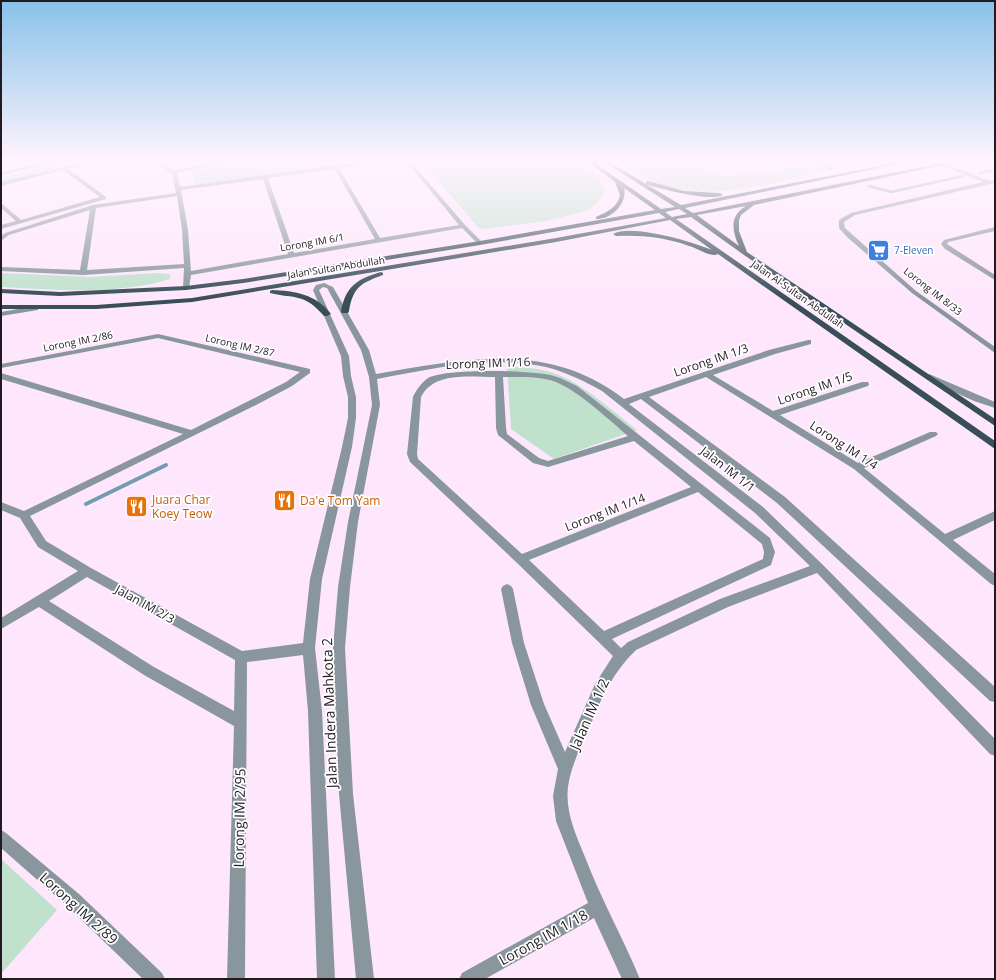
<svg xmlns="http://www.w3.org/2000/svg" width="996" height="980" font-family="'Open Sans',sans-serif">
	<style>
		.green { fill: #c0e2cd }
		.lines { fill: none; stroke-linecap: round; stroke-linejoin: round }
		.stream-far1 { stroke: #759cae; stroke-width: 2.5 }
		.stream { stroke: #759cae; stroke-width: 4 }
		.minor { fill: #8a969d; fill-rule: evenodd }
		.major { fill: #3a4e5a; fill-rule: evenodd }
		.labels { text-anchor: middle; dominant-baseline: central; stroke-width: 3.5; stroke-linejoin: round; paint-order: stroke }
		.far-street-label { font-size: 10px; fill: #221921; stroke: #fff }
		.far-shop-label { font-size: 10px; fill: #366cbe; stroke: #fff; text-anchor: start }
		.street-label { font-size: 12px; fill: #221921; stroke: #fff }
		.food-label { font-size: 12px; fill: #c56008; stroke: #fff; text-anchor: start }
		.near-street-label { font-size: 14px; fill: #221921; stroke: #fff }
	</style>
	<rect width="100%" height="100%" fill="#fee7fc"/>
	<g class="green">
		<path d="M 1,161 L 38,161 L 1,170 Z"/>
		<path d="M 70,161 L 86,161 L 1,182 L 1,178 Z"/>
		<path d="M 250,161 L 314,161 L 318,168 L 195,185 L 193,171 Z"/>
		<path d="M 421,161 L 577,161 L 598,176 L 605,192 L 597,203 L 586,211 L 546,221 L 483,229 L 478,227 Z"/>
		<path d="M 619,161 L 687,161 L 724,176 L 802,167 L 793,161 L 877,161 C 850,166 823,172 796,178 C 753,187 708,198 665,186 C 648,182 633,170 619,161 Z"/>
		<path d="M 1,273 L 91,277 L 156,273 L 170,274 L 170,279 C 117,295 56,290 1,287 Z"/>
		<path d="M 507,366 C 523,368 541,368 556,374 C 582,383 615,413 637,430 L 554,459 L 511,429 Z"/>
		<path d="M 1,859 L 57,910 L 1,974 Z"/>
	</g>
	<g class="lines">
		<g class="stream-far1">
			<path d="M 815,161 L 832,170"/>
			<path d="M 979,173 L 995,170"/>
			<path d="M 1,174 L 56,161"/>
			<path d="M 869,186 L 891,192 L 963,176"/>
		</g>
		<path class="stream" d="M 86,504 L 166,465"/>
		<g class="minor">
			<path d="M 90,161 L 97,161 L 68,169 L 106,197 L 106,199 L 1,229 L 1,225 L 16,221 L 1,208 L 1,203 L 21,220 L 100,197 L 63,170 L 1,186 L 1,182 Z"/>
			<path d="M 151,161 L 156,161 L 175,170 L 225,161 L 233,161 L 177,173 L 180,187 L 336,165 L 384,161 L 382,162 L 339,168 L 380,238 L 459,225 L 406,161 L 410,161 L 465,225 L 483,243 L 478,244 L 462,228 L 191,275 L 189,288 L 186,290 L 183,288 L 184,268 L 83,275 L 1,271 L 1,267 L 80,270 L 90,210 L 9,235 L 1,241 L 1,236 L 5,233 L 93,205 L 176,193 L 172,173 ZM 335,169 L 375,239 L 294,253 L 268,178 ZM 263,179 L 288,254 L 191,271 L 188,230 L 181,190 ZM 177,196 L 182,230 L 184,264 L 87,270 L 96,208 Z"/>
			<path d="M 940,163 L 944,163 L 989,181 L 995,179 L 995,183 L 855,215 L 844,222 L 845,228 L 916,291 L 995,347 L 995,353 L 912,293 L 847,237 L 839,228 L 839,220 L 851,213 L 983,182 L 940,165 Z"/>
			<path d="M 995,227 L 995,231 L 948,242 L 947,244 L 995,275 L 995,280 L 945,249 L 941,244 L 944,240 Z"/>
			<path d="M 324,283 L 333,287 L 369,350 L 376,374 C 464,359 547,340 624,399 L 769,350 L 808,340 L 811,340 L 811,344 L 775,354 L 713,375 L 773,411 L 862,382 L 868,382 L 869,384 L 868,386 L 780,415 L 858,463 L 930,432 L 936,432 L 938,434 L 936,436 L 864,468 L 945,534 L 995,511 L 995,520 L 953,540 L 995,574 L 995,586 L 991,584 L 854,469 L 706,377 L 649,397 L 785,497 L 995,687 L 995,702 L 990,701 L 777,503 L 641,399 L 629,404 L 763,507 L 823,565 L 995,739 L 995,756 L 990,754 L 817,573 L 728,607 L 636,650 C 614,671 602,696 591,724 C 582,744 571,765 568,787 C 565,812 576,835 585,857 C 601,899 623,938 640,979 L 622,979 L 594,918 L 485,979 L 459,979 L 462,973 L 588,903 L 556,821 L 553,796 L 558,769 L 531,705 L 512,643 L 501,589 L 503,586 L 507,584 L 511,586 L 513,589 L 524,643 L 544,704 L 565,752 L 595,684 L 613,656 L 516,562 L 410,462 L 407,454 L 413,397 C 416,390 422,382 428,378 C 447,368 533,370 554,376 C 562,378 570,383 577,386 L 770,538 L 775,552 L 771,565 L 612,639 L 621,648 L 628,642 L 720,599 L 810,566 L 755,513 L 602,391 C 584,381 566,372 546,367 C 491,355 432,369 377,379 L 380,405 L 358,522 L 350,587 L 345,648 L 353,794 L 374,979 L 356,979 L 339,794 L 333,648 L 338,587 L 348,522 L 372,405 L 369,377 L 361,350 L 327,288 L 323,287 L 319,290 L 349,356 L 351,376 L 356,397 L 356,418 L 352,447 L 322,579 L 315,648 L 322,711 L 335,979 L 317,979 L 308,711 L 303,655 L 247,662 L 245,979 L 227,979 L 234,726 L 144,675 L 39,607 L 1,629 L 1,618 L 78,571 L 38,547 L 20,518 L 1,510 L 1,502 L 24,511 L 183,434 L 1,379 L 1,373 L 191,430 L 286,382 L 300,372 L 158,338 L 1,368 L 1,364 L 158,334 L 310,369 L 310,373 L 292,386 L 258,404 L 30,516 L 46,541 L 91,568 L 242,651 L 303,643 L 310,579 L 342,447 L 348,418 L 348,397 L 343,376 L 341,356 L 313,290 L 316,285 ZM 495,377 L 496,428 L 498,435 L 533,463 L 548,467 L 634,441 L 691,487 L 522,554 L 418,459 L 417,454 L 421,397 C 434,371 470,377 495,377 ZM 503,377 C 519,377 534,376 550,380 C 575,387 608,419 628,436 L 548,461 L 539,458 L 507,434 L 506,428 ZM 698,492 L 762,544 L 764,552 L 763,559 L 604,631 L 529,560 ZM 87,577 L 235,660 L 234,711 L 154,667 L 49,601 Z"/>
			<path d="M 35,306 L 38,306 L 38,310 L 1,316 L 1,312 Z"/>
			<path d="M 929,374 L 995,402 L 995,408 L 974,401 L 926,379 L 925,377 Z"/>
			<path d="M 1,830 L 6,833 L 79,894 L 162,973 L 165,979 L 143,979 L 67,906 L 1,848 Z"/>
		</g>
		<g class="major">
			<path d="M 587,161 L 592,161 L 661,209 L 675,207 L 603,161 L 608,161 L 646,184 L 646,182 L 648,181 L 684,191 L 720,193 L 723,195 C 711,202 660,189 646,184 L 681,205 L 905,161 L 913,161 L 685,208 L 693,213 L 952,161 L 960,161 L 958,162 L 754,205 L 741,215 L 739,220 L 739,231 L 747,252 L 995,419 L 995,426 L 744,255 L 691,217 L 676,219 L 995,441 L 995,449 L 718,254 C 711,258 697,248 689,246 C 665,237 641,235 616,236 L 613,234 C 630,223 694,242 712,250 L 670,220 L 556,242 L 192,302 L 96,309 L 1,309 L 1,305 L 96,305 L 192,298 L 556,238 L 666,218 L 659,213 L 480,245 L 243,283 L 186,290 L 60,296 L 1,293 L 1,289 L 60,292 L 186,286 L 243,279 L 480,241 L 655,210 L 624,188 C 628,203 611,220 596,219 L 596,217 C 607,212 618,207 620,195 L 615,182 ZM 746,206 C 729,216 732,231 739,246 L 697,215 ZM 679,209 L 687,214 L 672,217 L 665,212 Z"/>
			<path d="M 381,272 L 383,273 L 383,275 C 361,283 353,287 349,311 L 348,313 L 342,313 L 341,311 C 346,286 357,279 381,272 Z"/>
			<path d="M 272,290 C 295,291 316,294 331,314 L 327,316 L 324,316 C 304,293 296,299 270,293 L 270,291 Z"/>
		</g>
	</g>
	<linearGradient id="sky" x2="0" y2="1"><stop stop-color="#88c1e9"/><stop offset="0.54" stop-color="#fff4fe"/><stop offset="1" stop-color="#fff4fe" stop-opacity="0"/></linearGradient>
	<rect width="996" height="298" fill="url(#sky)"/>
	<defs>
		<symbol id="supermarket-square" viewBox="-11 -11 22 22"><rect x="-9" y="-9" width="18" height="18" rx="4" fill="#3f7fe0" stroke="#fff"/><path d="M-6-5.5h2.5l.6 2H6L4.5 2H-2.5L-4.4-4H-6ZM-1.5 3.2a1.3 1.3 0 1 0 .1 0ZM3 3.2a1.3 1.3 0 1 0 .1 0Z" fill="#fff"/></symbol>
		<symbol id="restaurant-square" viewBox="-11 -11 22 22"><rect x="-9" y="-9" width="18" height="18" rx="4" fill="#e8710a" stroke="#fff"/><path d="M-5-6h1v4h1v-4h1v4h1v-4h1v5L-1.5 .5V6h-2V.5L-5-1ZM5-6V6H3V1.5H1.5Q1.5-4 5-6Z" fill="#fff"/></symbol>
	</defs>
	<g fill-rule="evenodd">
		<use href="#supermarket-square" x="866" y="238" width="25" height="25"/>
		<use href="#restaurant-square" x="272" y="488" width="25" height="25"/>
		<use href="#restaurant-square" x="124" y="494" width="25" height="25"/>
	</g>
	<g class="labels">
		<g class="far-street-label">
			<text transform="translate(312 242) rotate(-10)">Lorong IM 6/1</text>
			<text transform="translate(336 267) rotate(-9)">Jalan Sultan Abdullah</text>
			<text transform="translate(933 291) rotate(38)">Lorong IM 8/33</text>
			<text transform="translate(798 294) rotate(35)">Jalan Al-Sultan Abdullah</text>
			<text transform="translate(78 341) rotate(-11)">Lorong IM 2/86</text>
			<text transform="translate(240 345) rotate(13)">Lorong IM 2/87</text>
		</g>
		<g class="far-shop-label">
			<text x="894" y="250">7-Eleven</text>
		</g>
		<g class="street-label">
			<text transform="translate(711 360) rotate(-19)">Lorong IM 1/3</text>
			<text transform="translate(488 363) rotate(-2)">Lorong IM 1/16</text>
			<text transform="translate(815 388) rotate(-19)">Lorong IM 1/5</text>
			<text transform="translate(844 445) rotate(33)">Lorong IM 1/4</text>
			<text transform="translate(728 469) rotate(38)">Jalan IM 1/1</text>
			<text transform="translate(605 512) rotate(-21)">Lorong IM 1/14</text>
			<text transform="translate(145 604) rotate(29)">Jalan IM 2/3</text>
		</g>
		<g class="food-label">
			<text x="152" y="499">Juara Char<tspan x="152" dy="14">Koey Teow</tspan></text>
			<text x="300" y="500">Da'e Tom Yam</text>
		</g>
		<g class="near-street-label">
			<text transform="translate(329 713) rotate(-92)">Jalan Indera Mahkota 2</text>
			<text transform="translate(589 714) rotate(-66)">Jalan IM 1/2</text>
			<text transform="translate(239 818) rotate(-89)">Lorong IM 2/95</text>
			<text transform="translate(79 908) rotate(42)">Lorong IM 2/89</text>
			<text transform="translate(543 937) rotate(-29)">Lorong IM 1/18</text>
		</g>
	</g>
	<rect width="996" height="980" fill="none" stroke="#221921" stroke-width="4"/>
</svg>
